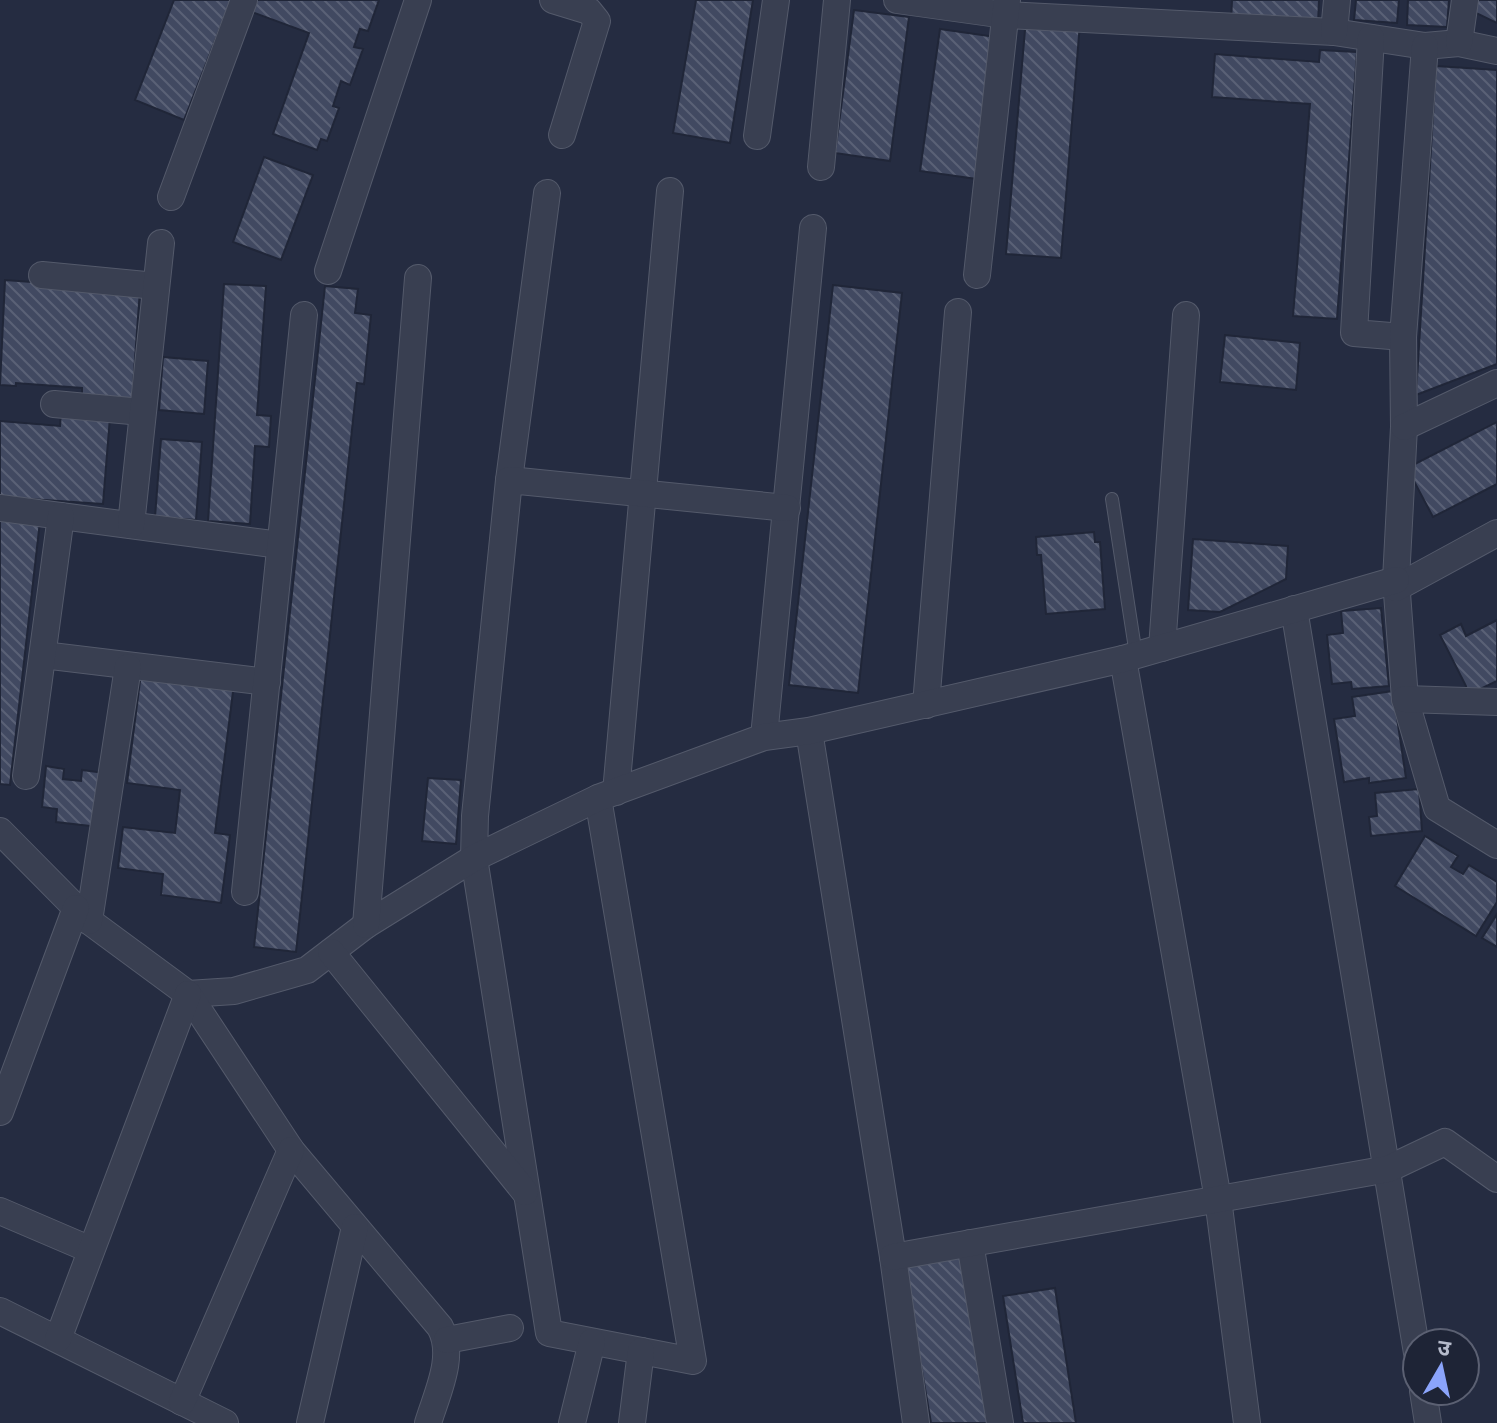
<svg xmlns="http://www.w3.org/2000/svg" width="1497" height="1423" font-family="Commissioner,'Noto Sans Devanagari',sans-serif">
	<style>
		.building { fill: url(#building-back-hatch); stroke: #202638; stroke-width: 2 }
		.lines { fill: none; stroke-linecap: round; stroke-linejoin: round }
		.service-casing { stroke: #545a6b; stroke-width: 14 }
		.minor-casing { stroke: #545a6b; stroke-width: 28 }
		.service { stroke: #393f51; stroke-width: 12 }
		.minor { stroke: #393f51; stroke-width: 26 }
	</style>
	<defs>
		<pattern id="building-back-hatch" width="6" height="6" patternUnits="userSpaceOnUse" patternTransform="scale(2)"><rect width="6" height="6" fill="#414961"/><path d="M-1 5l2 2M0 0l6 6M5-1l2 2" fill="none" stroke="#5a6176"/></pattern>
	</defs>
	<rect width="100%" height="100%" fill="#252c41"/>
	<g class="building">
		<path d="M 174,0 L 231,0 L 184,120 L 135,100 Z"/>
		<path d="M 256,0 L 379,0 L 368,31 L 360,29 L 354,47 L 363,49 L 350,85 L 341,81 L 333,106 L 339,108 L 327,141 L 321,139 L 317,150 L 273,134 L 309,33 L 252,12 Z"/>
		<path d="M 696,0 L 753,0 L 730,143 L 673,133 Z"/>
		<path d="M 1232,0 L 1319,0 L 1318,25 L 1231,22 Z"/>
		<path d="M 1356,0 L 1399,0 L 1397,23 L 1354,20 Z"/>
		<path d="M 1408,0 L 1449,0 L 1447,27 L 1407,25 Z"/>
		<path d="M 1477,0 L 1497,0 L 1497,23 L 1472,11 Z"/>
		<path d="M 854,10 L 909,17 L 890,161 L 835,153 Z"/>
		<path d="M 1026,18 L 1080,23 L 1061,258 L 1006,254 Z"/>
		<path d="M 940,29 L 996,37 L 977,179 L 920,171 Z"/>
		<path d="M 1320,50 L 1357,52 L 1337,319 L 1293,316 L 1310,104 L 1212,97 L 1215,54 L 1319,62 Z"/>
		<path d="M 1436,66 L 1497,70 L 1497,364 L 1416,395 Z"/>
		<path d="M 264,157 L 313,175 L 281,260 L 233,242 Z"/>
		<path d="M 5,280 L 140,290 L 132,400 L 82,396 L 82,388 L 16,383 L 16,386 L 0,385 Z"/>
		<path d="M 224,284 L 266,286 L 257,415 L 271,416 L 269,447 L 255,446 L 250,524 L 208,521 Z"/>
		<path d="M 833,285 L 902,293 L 858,693 L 789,685 Z"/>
		<path d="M 325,286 L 358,289 L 355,313 L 371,315 L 364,384 L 357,383 L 296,952 L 254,947 Z"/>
		<path d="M 1225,335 L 1300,343 L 1296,390 L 1220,382 Z"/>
		<path d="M 163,357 L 208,361 L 204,414 L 159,410 Z"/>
		<path d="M 61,413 L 110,417 L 103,504 L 0,497 L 0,421 L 60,426 Z"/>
		<path d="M 1497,422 L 1497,484 L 1433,517 L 1407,468 Z"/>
		<path d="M 161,439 L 202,442 L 196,520 L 155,517 Z"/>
		<path d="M 0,517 L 40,521 L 10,785 L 0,784 Z"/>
		<path d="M 1094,532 L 1095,542 L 1100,542 L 1105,609 L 1046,614 L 1041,555 L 1037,555 L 1036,537 Z"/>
		<path d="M 1193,539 L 1288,546 L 1286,579 L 1220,612 L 1188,610 Z"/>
		<path d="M 1381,608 L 1389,686 L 1352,689 L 1351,682 L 1332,684 L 1327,635 L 1343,633 L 1341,611 Z"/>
		<path d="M 1497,620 L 1497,681 L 1470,694 L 1440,635 L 1461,624 L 1466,636 Z"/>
		<path d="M 141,673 L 234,684 L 215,833 L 230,835 L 221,903 L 161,895 L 163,874 L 118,868 L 123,827 L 175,833 L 180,790 L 127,783 Z"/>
		<path d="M 1393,691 L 1406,778 L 1369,783 L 1369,778 L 1344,782 L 1334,719 L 1355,716 L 1352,697 Z"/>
		<path d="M 46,766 L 64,769 L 63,779 L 81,781 L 82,770 L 105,773 L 99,827 L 56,822 L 57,809 L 42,807 Z"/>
		<path d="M 428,778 L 461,780 L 456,844 L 422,841 Z"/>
		<path d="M 1419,789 L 1422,831 L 1371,836 L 1369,817 L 1377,816 L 1375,793 Z"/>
		<path d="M 1425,836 L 1458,856 L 1451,867 L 1463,874 L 1469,865 L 1497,882 L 1497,902 L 1476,936 L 1395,886 Z"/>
		<path d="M 1497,914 L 1497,947 L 1482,938 Z"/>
		<path d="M 960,1252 L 991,1423 L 931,1423 L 903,1262 Z"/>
		<path d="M 1055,1288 L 1076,1423 L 1023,1423 L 1003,1296 Z"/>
	</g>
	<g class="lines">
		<defs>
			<path id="service" d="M 1112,499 L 1136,655"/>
			<g id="minor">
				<path d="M 553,0 L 589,11 L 597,21 L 562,135"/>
				<path d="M 897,0 L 1005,15 L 1334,32 L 1425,46 L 1459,43 L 1497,51"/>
				<path d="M 1334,32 L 1337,0"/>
				<path d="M 1371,38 L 1354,333 L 1403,337"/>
				<path d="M 1459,43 L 1465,0"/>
				<path d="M 1425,46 L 1403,337 L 1404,427 L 1396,580 L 1405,699 L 1437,808 L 1497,845"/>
				<path d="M 757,136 L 776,0"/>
				<path d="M 821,167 L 837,0"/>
				<path d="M 171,197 L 244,0"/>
				<path d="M 328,271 L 418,0"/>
				<path d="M 42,275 L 156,286"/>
				<path d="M 977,275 L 1007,0"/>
				<path d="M 54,404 L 142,412"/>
				<path d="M 1404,427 L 1497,383"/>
				<path d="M 509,480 L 547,193"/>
				<path d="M 0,508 L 280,545"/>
				<path d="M 131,525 L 161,243"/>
				<path d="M 1396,588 L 1497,533"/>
				<path d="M 1294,609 L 1417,1353"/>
				<path d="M 1162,648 L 1186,315"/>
				<path d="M 43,655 L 267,682"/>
				<path d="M 1123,659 L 1218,1199 L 1247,1423"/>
				<path d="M 1405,699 L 1497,702"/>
				<path d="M 926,705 L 958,312"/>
				<path d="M 809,731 L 893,1257 L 916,1423"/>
				<path d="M 764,737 L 813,228"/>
				<path d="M 26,776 L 61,516"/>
				<path d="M 616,792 L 670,191"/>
				<path d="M 598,798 L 693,1361 L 549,1333 L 474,858 L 475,816 L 509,480 L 787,508"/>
				<path d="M 0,831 L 89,921 L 188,994 L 234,991 L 307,970 L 366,925 L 474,858 L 598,798 L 764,737 L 809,731 L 1123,659 L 1396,580"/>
				<path d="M 245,892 L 304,315"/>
				<path d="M 89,921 L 128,667"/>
				<path d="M 366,925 L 418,278"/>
				<path d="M 331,952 L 525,1192"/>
				<path d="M 188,994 L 291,1150 L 440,1327 C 456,1356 437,1393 428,1423"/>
				<path d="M 0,1112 L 76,908"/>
				<path d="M 0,1211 L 91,1250"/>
				<path d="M 970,1243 L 1000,1423"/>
				<path d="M 893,1257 L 1388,1169 L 1445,1142 L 1497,1179"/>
				<path d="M 0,1311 L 225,1423"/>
				<path d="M 58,1339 L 188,994"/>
				<path d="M 447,1340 L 510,1328"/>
				<path d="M 1423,1391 L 1428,1423"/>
				<path d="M 182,1402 L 291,1150"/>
				<path d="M 310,1423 L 355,1227"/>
				<path d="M 572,1423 L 592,1342"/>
				<path d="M 632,1423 L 641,1351"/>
			</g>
		</defs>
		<use href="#service" class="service-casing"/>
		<use href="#minor" class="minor-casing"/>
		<use href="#service" class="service"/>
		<use href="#minor" class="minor"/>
	</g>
	<g transform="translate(1441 1367) rotate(9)"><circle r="38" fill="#1e2436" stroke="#5b6072" stroke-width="2"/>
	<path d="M0-6L14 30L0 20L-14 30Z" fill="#8ba4fb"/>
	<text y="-12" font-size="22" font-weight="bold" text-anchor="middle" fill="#b6bbcb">उ</text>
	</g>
</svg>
